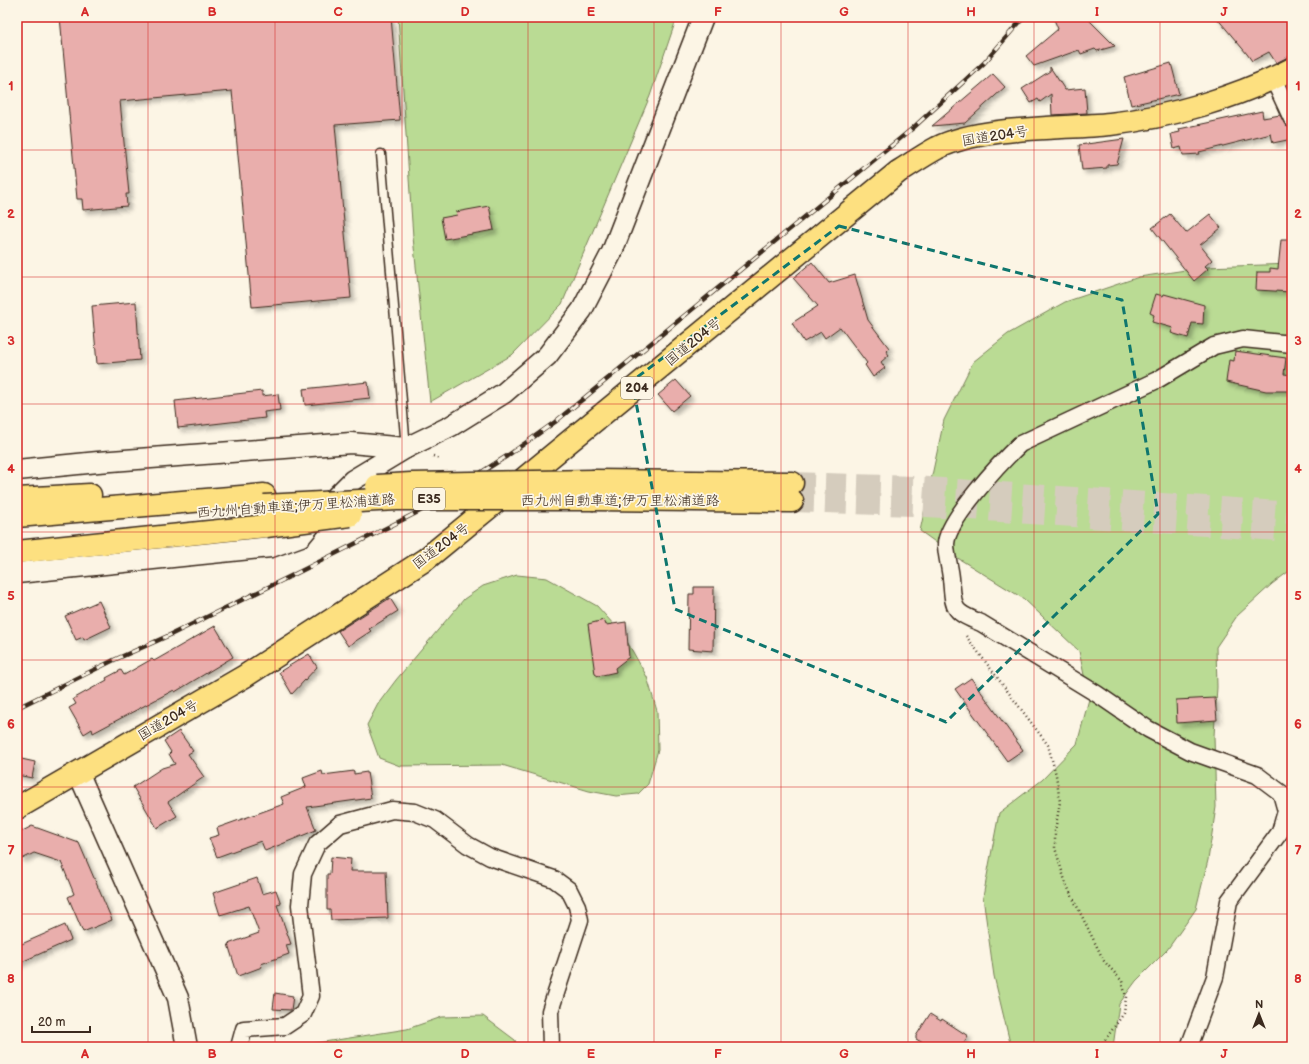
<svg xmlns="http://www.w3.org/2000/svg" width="1309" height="1064" font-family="'Balsamiq Sans','Klee One',sans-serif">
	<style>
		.green { fill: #badb94; stroke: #7a8259 }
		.building { fill: #e9aeac; stroke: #3b2a1e; filter: url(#shadow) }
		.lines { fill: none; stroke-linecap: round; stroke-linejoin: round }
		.motorway-tunnel { stroke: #d5ccbd; stroke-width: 22; stroke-dasharray: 22 11; stroke-linecap: butt }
		.service-casing { stroke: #3b2a1e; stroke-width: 11 }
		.minor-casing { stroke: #3b2a1e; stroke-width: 19 }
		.tertiary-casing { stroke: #3b2a1e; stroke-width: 23 }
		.trunk-casing { stroke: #3b2a1e; stroke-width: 25 }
		.motorway-casing { stroke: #3b2a1e; stroke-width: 25 }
		.path { stroke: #3b2a1e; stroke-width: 2.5; stroke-dasharray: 1 3; stroke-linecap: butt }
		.service { stroke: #fcf5e5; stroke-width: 8 }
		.minor { stroke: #fcf5e5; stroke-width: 16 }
		.tertiary { stroke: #fcf5e5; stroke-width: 20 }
		.trunk { stroke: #fde080; stroke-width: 22 }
		.motorway { stroke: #fde080; stroke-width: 22 }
		.rail-casing { stroke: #3b2a1e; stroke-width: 4.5 }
		.rail { stroke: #fcf5e5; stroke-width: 3; stroke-dasharray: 9; stroke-linecap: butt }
		.motorway-bridge-casing { stroke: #3b2a1e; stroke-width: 25; stroke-linecap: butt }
		.motorway-bridge { stroke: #fde080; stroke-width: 22 }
		.marked { fill: none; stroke: #0f766e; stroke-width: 3; stroke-dasharray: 8 5; stroke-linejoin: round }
		.grid { fill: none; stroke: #d62828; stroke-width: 1; stroke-opacity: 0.55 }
		.labels { text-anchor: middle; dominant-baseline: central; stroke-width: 3.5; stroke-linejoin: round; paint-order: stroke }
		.shield { fill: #fcf5e5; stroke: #75675a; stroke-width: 1 }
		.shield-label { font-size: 13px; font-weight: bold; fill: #3b2a1e }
		.street-label { font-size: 14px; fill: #3b2a1e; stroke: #fcf5e5 }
		.neatline { fill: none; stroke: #d62828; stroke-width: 1.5 }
		.grid-label { font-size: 13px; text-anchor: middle; font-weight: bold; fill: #d62828 }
	</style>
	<defs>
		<filter id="shadow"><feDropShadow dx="3.5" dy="3.5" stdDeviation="2" flood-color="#0004"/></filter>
	</defs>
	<rect width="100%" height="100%" fill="#fcf5e5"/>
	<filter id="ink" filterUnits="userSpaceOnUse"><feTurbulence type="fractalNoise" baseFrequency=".025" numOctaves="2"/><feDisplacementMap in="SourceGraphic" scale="8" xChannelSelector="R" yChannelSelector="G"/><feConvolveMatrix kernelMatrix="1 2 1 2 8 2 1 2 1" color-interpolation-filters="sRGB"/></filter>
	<g filter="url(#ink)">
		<g class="green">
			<path d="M 398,17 L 677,17 L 650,96 L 562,304 L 512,355 L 430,402 L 413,237 Z"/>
			<path d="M 1292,264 L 1292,569 L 1272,584 L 1237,616 L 1216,647 L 1217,687 L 1214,736 L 1216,807 L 1208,860 L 1196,909 L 1167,950 L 1136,981 L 1119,1004 L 1113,1047 L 1011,1047 L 994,976 L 983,897 L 999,813 L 1042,780 L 1077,744 L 1089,699 L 1079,651 L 1024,599 L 956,557 L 920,531 L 944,420 L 973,362 L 1008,334 L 1065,302 L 1139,277 L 1206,267 Z"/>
			<path d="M 517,575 L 547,578 L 597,606 L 624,636 L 647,677 L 657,711 L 658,750 L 648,784 L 638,794 L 616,796 L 589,791 L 502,765 L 400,766 L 379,758 L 367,725 L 378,704 L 396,680 L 464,599 L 483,586 Z"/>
			<path d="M 483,1016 L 515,1040 L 517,1047 L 292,1047 L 407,1029 L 442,1017 Z"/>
		</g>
		<g class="building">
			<path d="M 60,17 L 391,17 L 400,120 L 335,125 L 351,298 L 252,307 L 232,91 L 120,101 L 129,194 L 126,194 L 127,206 L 83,210 L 82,199 L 77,199 Z"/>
			<path d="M 1053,17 L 1086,17 L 1115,46 L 1097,51 L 1095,49 L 1081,54 L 1079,50 L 1034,66 L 1026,56 L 1058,29 Z"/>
			<path d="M 1216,17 L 1292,17 L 1292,55 L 1276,63 L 1269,52 L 1252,61 L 1247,54 Z"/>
			<path d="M 1171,63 L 1179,94 L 1131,105 L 1124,77 Z"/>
			<path d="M 1050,67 L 1065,90 L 1085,88 L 1087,113 L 1052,115 L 1051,94 L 1040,102 L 1038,99 L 1031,103 L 1022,89 L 1050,71 Z"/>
			<path d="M 993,74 L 1005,87 L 965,123 L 932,126 Z"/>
			<path d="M 1262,111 L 1263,118 L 1280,115 L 1286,126 L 1292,128 L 1292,139 L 1273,143 L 1271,134 L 1199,152 L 1200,154 L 1183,155 L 1181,147 L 1174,149 L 1171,134 L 1180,132 L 1179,129 Z"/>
			<path d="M 1124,139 L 1117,164 L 1107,165 L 1107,168 L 1082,170 L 1079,145 Z"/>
			<path d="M 489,206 L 494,230 L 445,239 L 441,218 L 457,215 L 456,212 Z"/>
			<path d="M 1170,214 L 1186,233 L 1210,214 L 1221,228 L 1200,245 L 1212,260 L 1205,266 L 1208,269 L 1194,281 L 1152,228 Z"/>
			<path d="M 1281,240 L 1292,240 L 1292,292 L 1256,290 L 1257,272 L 1270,272 L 1270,268 L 1278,269 Z"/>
			<path d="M 812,262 L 829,283 L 855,275 L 868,320 L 889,348 L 886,351 L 889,355 L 881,362 L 885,368 L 873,377 L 865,365 L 867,363 L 840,327 L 825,338 L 821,332 L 804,342 L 792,323 L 818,306 L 793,278 Z"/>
			<path d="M 1156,294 L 1163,296 L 1164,294 L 1204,305 L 1203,324 L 1192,323 L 1188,338 L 1171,333 L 1173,328 L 1152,322 L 1154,315 L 1150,313 Z"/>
			<path d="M 136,302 L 140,360 L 97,364 L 92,306 Z"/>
			<path d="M 1235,351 L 1286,358 L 1284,374 L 1292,375 L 1292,391 L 1266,391 L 1226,382 L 1229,360 L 1234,361 Z"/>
			<path d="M 676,380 L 690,396 L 672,411 L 658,395 Z"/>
			<path d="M 368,382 L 370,398 L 305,405 L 303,389 Z"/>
			<path d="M 262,391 L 262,396 L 278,394 L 280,410 L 264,412 L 265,418 L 178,428 L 175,401 Z"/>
			<path d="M 694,587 L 714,587 L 713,651 L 688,649 L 689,594 L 694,594 Z"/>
			<path d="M 390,598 L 398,611 L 369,629 L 371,631 L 348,646 L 338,631 Z"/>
			<path d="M 99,601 L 111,627 L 84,640 L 83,637 L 76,640 L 65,616 Z"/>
			<path d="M 604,620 L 606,625 L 626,622 L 629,657 L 615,668 L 616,672 L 598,676 L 595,674 L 588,624 Z"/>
			<path d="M 215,626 L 233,657 L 175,692 L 174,690 L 93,733 L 92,729 L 84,734 L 69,708 L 76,704 L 73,699 L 107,680 L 106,678 L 121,670 L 124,675 L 152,659 L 154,661 Z"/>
			<path d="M 309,654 L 317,667 L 292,694 L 279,672 Z"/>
			<path d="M 971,678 L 1023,750 L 1007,761 L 955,689 Z"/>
			<path d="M 1215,698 L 1217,720 L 1177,723 L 1176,700 Z"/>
			<path d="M 179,731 L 193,751 L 188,754 L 204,777 L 168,802 L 177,816 L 157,828 L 133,787 L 162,768 L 175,764 L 169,754 L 171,752 L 164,741 Z"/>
			<path d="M 17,758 L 35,762 L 32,778 L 17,775 Z"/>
			<path d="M 322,771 L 323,775 L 354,771 L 354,774 L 367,772 L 371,798 L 307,807 L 316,830 L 265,851 L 261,841 L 217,857 L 209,838 L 219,835 L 217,828 L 284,804 L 281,797 L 306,787 L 303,778 Z"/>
			<path d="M 32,826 L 79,843 L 112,920 L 83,932 L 68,897 L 74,894 L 61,862 L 34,853 L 22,859 L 17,850 L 17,834 Z"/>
			<path d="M 331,857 L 351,859 L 350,871 L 386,871 L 388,918 L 331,920 L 330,910 L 327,910 L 327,874 L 330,874 Z"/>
			<path d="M 257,878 L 262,894 L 276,890 L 281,904 L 277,905 L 291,944 L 286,945 L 289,954 L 261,964 L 262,967 L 238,976 L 228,944 L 259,933 L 249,906 L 220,915 L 213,893 Z"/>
			<path d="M 65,925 L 71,940 L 17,964 L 17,946 Z"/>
			<path d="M 275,993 L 293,996 L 291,1010 L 273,1009 Z"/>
			<path d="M 930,1014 L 941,1021 L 942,1019 L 968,1036 L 961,1047 L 930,1047 L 916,1039 L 916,1036 Z"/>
		</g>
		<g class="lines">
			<g class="motorway-tunnel">
				<path d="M 792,483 L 915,487 L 1292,513"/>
				<path d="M 792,501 L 914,505 L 1292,531"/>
			</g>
			<defs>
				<path id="service" d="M 381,154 L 406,448"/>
				<g id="minor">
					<path d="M 1273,78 L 1292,119"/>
					<path d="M 239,1047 L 244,1029 L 285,1026 L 303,1014 L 311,996 L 300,905 L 303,874 L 317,844 L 340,824 L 392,810 L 415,812 L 435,820 L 468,845 L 490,857 L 554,879 L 569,890 L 577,906 L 580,920 L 550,1011 L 551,1047"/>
					<path d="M 1189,1047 L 1215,977 L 1229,901 L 1280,832 L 1286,811 L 1281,793 L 1257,775 L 1190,751 L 1148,729 L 1097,694 L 981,623 C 951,611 954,609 951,578 C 950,567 946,555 946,544 C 947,520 1001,462 1020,444 L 1157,380 L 1214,346 L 1243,339 L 1292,344"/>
				</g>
				<g id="tertiary">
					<path d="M 17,470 L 98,462 L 351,443 L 406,448"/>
					<path d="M 17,573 L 271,547 L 301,536 L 320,513 L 353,480 L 406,448 L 451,426 L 504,393 L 547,356 L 582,310 L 612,252 L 703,17"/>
					<path d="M 78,772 L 178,998 L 187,1047"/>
				</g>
				<path id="trunk" d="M 17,808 L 245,676 L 426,559 L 898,172 C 911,164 924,155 937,148 C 981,126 1060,129 1110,124 C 1171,117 1238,97 1292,69"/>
				<g id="motorway">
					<path d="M 594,481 L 792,483"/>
					<path d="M 17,499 L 90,495"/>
					<path d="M 594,499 L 792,501"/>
					<path d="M 17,516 L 264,495"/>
					<path d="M 17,552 L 266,526"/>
				</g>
			</defs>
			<use href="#service" class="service-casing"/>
			<use href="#minor" class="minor-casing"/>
			<use href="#tertiary" class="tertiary-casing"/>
			<use href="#trunk" class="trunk-casing"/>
			<use href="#motorway" class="motorway-casing"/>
			<g class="path">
				<path d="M 433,456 L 440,458"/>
				<path d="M 966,636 L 1048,745 L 1056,775 L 1060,802 L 1055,831 L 1055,848 L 1066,884 L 1104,961 L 1122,981 L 1126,997 L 1124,1013 L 1100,1047"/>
			</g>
			<use href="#service" class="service"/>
			<use href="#minor" class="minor"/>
			<use href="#tertiary" class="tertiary"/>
			<use href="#trunk" class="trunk"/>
			<use href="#motorway" class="motorway"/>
			<defs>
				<path id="rail" d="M 17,708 L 114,660 L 170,635 L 295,574 L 422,510 L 507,456 L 555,422 L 913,128 L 984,63 L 1024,17"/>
			</defs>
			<use href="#rail" class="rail-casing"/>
			<use href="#rail" class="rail"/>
			<defs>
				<g id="motorway-bridge">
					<path d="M 377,486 L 411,484 L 594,481"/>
					<path d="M 264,506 L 397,499 L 594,499"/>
					<path d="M 266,526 L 350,515"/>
				</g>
			</defs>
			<use href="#motorway-bridge" class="motorway-bridge-casing"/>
			<use href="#motorway-bridge" class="motorway-bridge"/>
		</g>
	</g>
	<path class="marked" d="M 839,226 L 1122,300 L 1158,514 L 946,722 L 675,609 L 632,381 Z"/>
	<path class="grid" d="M 148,17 L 148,1047M 275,17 L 275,1047M 402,17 L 402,1047M 528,17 L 528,1047M 654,17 L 654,1047M 781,17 L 781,1047M 908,17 L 908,1047M 1034,17 L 1034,1047M 1160,17 L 1160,1047M 17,150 L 1292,150M 17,277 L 1292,277M 17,404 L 1292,404M 17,532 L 1292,532M 17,660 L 1292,660M 17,787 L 1292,787M 17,914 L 1292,914"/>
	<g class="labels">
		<g class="shield">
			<rect x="621" y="377" width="32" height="22" rx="3"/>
			<rect x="413" y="488" width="32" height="22" rx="3"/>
		</g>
		<g class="shield-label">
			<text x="637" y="388">204</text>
			<text x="429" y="499">E35</text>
		</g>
		<g class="street-label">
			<text transform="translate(995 136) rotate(-9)">国道204号</text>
			<text transform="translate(693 342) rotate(-39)">国道204号</text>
			<text x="620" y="500">西九州自動車道;伊万里松浦道路</text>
			<text transform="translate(296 506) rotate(-4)">西九州自動車道;伊万里松浦道路</text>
			<text transform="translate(441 546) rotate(-37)">国道204号</text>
			<text transform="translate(168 720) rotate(-30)">国道204号</text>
		</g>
	</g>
	<rect width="1309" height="1064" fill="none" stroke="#fcf5e5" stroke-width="44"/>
	<g transform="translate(1259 1014)" stroke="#fcf5e5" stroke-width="3" paint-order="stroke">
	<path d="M0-3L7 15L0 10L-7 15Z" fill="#3b2a1e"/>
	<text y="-6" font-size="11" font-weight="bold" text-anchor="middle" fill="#3b2a1e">N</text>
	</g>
	<path d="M32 1026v6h58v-6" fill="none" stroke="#3b2a1e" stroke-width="2"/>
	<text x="38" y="1026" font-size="12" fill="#3b2a1e" stroke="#fcf5e5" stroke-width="3" paint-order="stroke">20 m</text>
	<rect x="22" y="22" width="1265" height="1020" class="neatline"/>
	<g class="grid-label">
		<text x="85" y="16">A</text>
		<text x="212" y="16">B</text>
		<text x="338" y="16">C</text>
		<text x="465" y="16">D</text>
		<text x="591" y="16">E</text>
		<text x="718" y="16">F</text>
		<text x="844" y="16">G</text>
		<text x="971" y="16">H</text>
		<text x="1097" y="16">I</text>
		<text x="1224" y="16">J</text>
		<text x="11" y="90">1</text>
		<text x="1298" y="90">1</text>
		<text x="11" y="218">2</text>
		<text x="1298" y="218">2</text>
		<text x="11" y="345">3</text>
		<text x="1298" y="345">3</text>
		<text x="11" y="473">4</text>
		<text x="1298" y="473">4</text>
		<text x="11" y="600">5</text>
		<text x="1298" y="600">5</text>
		<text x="11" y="728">6</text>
		<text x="1298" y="728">6</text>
		<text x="11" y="855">7</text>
		<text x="1298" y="855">7</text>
		<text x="11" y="983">8</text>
		<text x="1298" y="983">8</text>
		<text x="85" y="1058">A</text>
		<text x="212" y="1058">B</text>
		<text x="338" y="1058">C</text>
		<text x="465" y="1058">D</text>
		<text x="591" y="1058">E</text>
		<text x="718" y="1058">F</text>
		<text x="844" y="1058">G</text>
		<text x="971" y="1058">H</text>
		<text x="1097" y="1058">I</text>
		<text x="1224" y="1058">J</text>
	</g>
</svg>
